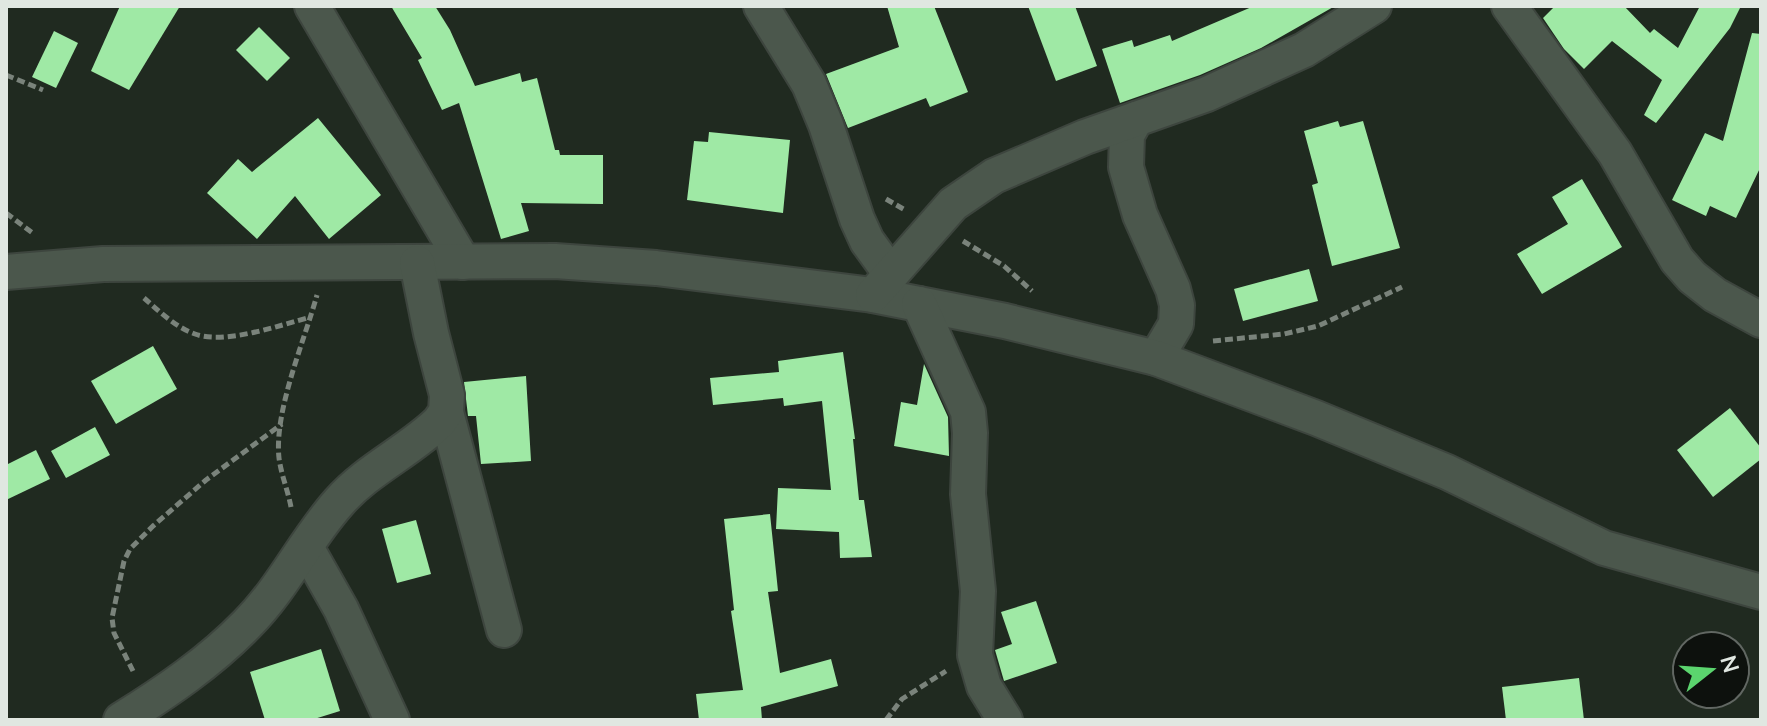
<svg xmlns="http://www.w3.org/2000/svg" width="1767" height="726" font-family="'Nunito Sans',sans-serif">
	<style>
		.building { fill: #9fe9a5 }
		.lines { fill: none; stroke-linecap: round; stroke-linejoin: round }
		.minor-casing { stroke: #3d453e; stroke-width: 38 }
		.path { stroke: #7a837b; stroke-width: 5; stroke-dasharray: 8 4; stroke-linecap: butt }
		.minor { stroke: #4b574c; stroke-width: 34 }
	</style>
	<rect width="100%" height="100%" fill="#202a20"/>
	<g class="building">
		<path d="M 120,6 L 180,6 L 129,90 L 91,71 Z"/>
		<path d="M 391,6 L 435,6 L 450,30 L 475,86 L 520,73 L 522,82 L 537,78 L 555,150 L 559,150 L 560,155 L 603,155 L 603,204 L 521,203 L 529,231 L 501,239 L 459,103 L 442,110 L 418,60 L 422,58 Z"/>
		<path d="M 887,6 L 934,6 L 968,92 L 930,107 L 926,98 L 848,128 L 826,74 L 899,47 Z"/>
		<path d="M 1028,6 L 1075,6 L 1097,66 L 1056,81 Z"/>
		<path d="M 1254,6 L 1335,6 L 1261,48 L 1200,75 L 1120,103 L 1102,49 L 1132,40 L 1134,47 L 1170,35 L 1172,41 Z"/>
		<path d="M 1555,6 L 1624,6 L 1650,33 L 1654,29 L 1678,48 L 1700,6 L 1741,6 L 1730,28 L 1656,123 L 1644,115 L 1662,80 L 1612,41 L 1584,69 L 1564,49 L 1543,18 Z"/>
		<path d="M 259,27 L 290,58 L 267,81 L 236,50 Z"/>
		<path d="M 54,31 L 78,43 L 56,88 L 32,77 Z"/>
		<path d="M 1752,33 L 1761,34 L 1761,166 L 1736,218 L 1710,206 L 1706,216 L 1672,200 L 1705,133 L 1723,141 Z"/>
		<path d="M 318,118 L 381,195 L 329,239 L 295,196 L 257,239 L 207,193 L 238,159 L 252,172 Z"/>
		<path d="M 1338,121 L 1340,127 L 1363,121 L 1400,248 L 1332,266 L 1312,185 L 1318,183 L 1304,131 Z"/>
		<path d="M 709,132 L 790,140 L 783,213 L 687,200 L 694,141 L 708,142 Z"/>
		<path d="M 1582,179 L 1622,247 L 1542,294 L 1517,254 L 1568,224 L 1552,197 Z"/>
		<path d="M 1309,269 L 1318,301 L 1243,321 L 1234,289 Z"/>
		<path d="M 153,346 L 177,389 L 116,424 L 91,381 Z"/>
		<path d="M 843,352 L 855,439 L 853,439 L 859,500 L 864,500 L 872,557 L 840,558 L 839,532 L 776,529 L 778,488 L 831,490 L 822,401 L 784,406 L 783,398 L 713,405 L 710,378 L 779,372 L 778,361 Z"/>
		<path d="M 924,364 L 948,417 L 949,456 L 894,446 L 901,402 L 917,405 Z"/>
		<path d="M 526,376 L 531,461 L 481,464 L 476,416 L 468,416 L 464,382 Z"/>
		<path d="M 1730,408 L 1761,448 L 1761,459 L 1713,497 L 1677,450 Z"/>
		<path d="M 95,427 L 110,455 L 66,478 L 51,451 Z"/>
		<path d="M 36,450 L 50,479 L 6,500 L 6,465 Z"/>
		<path d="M 770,514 L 778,591 L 768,592 L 780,673 L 831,659 L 838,686 L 761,707 L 762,720 L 699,720 L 696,694 L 743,690 L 731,611 L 734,610 L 724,519 Z"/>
		<path d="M 416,520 L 431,574 L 397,583 L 382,529 Z"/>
		<path d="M 1036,601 L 1057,663 L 1004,681 L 995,650 L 1012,644 L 1001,612 Z"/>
		<path d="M 321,649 L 340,711 L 311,720 L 265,720 L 250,672 Z"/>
		<path d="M 1579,678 L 1584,720 L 1506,720 L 1502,687 Z"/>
	</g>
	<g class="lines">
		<defs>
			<g id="minor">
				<path d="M 312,6 L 463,262"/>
				<path d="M 761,6 L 809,84 L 826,125 L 857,219 L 867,241 L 891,274"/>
				<path d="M 1509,6 L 1615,153 L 1677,260 L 1692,277 L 1715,295 L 1761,320"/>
				<path d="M 1136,119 L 1127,135 L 1126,167 L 1140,215 L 1173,289 L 1177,305 L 1176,324 L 1156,358"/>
				<path d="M 6,272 L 103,264 L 555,261 L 656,268 L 873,295 L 1005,321 L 1156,358 L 1316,418 L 1447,472 L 1604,548 L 1761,592"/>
				<path d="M 873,295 L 953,204 L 994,176 L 1085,137 L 1207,94 L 1304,50 L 1374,6"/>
				<path d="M 919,304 L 968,412 L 970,433 L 968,494 L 978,591 L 975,655 L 984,686 L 1005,720"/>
				<path d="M 446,412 L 504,630"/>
				<path d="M 306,547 L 341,609 L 392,720"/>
				<path d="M 121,720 C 166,692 210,662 247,624 C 284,587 305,540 339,502 C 367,470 409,451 439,422 L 446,412 L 447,395 L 431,333 L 417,263"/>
			</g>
		</defs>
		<use href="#minor" class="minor-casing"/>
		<g class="path">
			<path d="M 6,75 L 43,90"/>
			<path d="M 886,199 L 905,210"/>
			<path d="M 6,213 L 34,234"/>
			<path d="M 963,241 L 1004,266 L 1032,291"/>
			<path d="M 144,298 C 159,311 175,327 195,334 C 225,345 280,325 311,317"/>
			<path d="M 1213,341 L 1284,334 L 1318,326 L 1402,287"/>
			<path d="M 291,507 C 288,491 281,474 279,458 C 274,411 304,342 317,295"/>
			<path d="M 133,671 L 114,633 L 112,618 L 124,561 L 130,549 L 153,526 L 206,480 L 282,424"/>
			<path d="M 886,720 L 902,699 L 946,671"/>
		</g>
		<use href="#minor" class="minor"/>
	</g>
	<rect width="1767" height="726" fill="none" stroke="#e0e7e1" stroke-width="16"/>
	<g transform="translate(1711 670) rotate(73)"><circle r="38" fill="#0d110d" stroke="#616762" stroke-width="2"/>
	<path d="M0-6L14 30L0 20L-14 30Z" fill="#5bd56e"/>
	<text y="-12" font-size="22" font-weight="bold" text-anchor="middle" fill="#e0e7e1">N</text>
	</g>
</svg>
